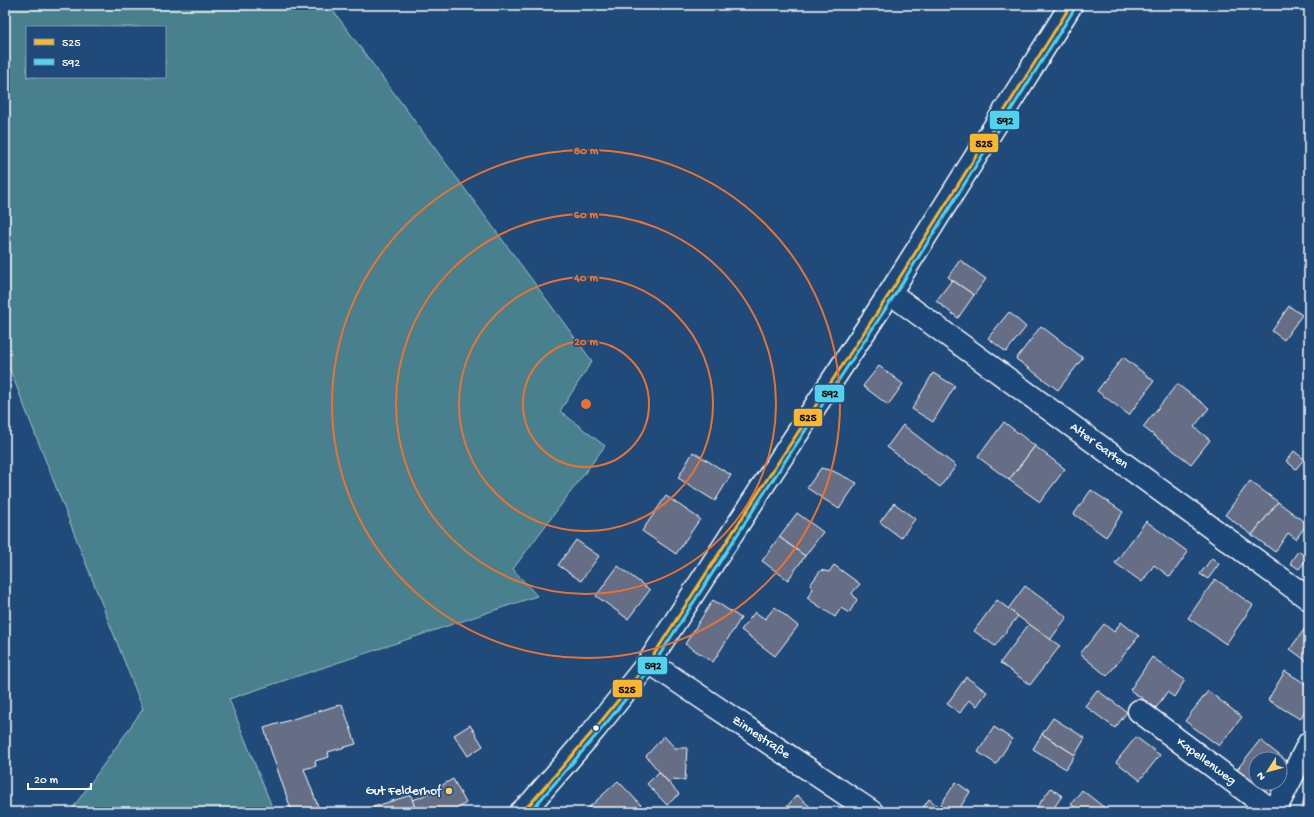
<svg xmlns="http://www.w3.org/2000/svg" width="1314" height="817" font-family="'Gochi Hand',sans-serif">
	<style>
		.green { fill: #4a808e; stroke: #a4c0c6; fill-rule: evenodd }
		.building { fill: #656e85; stroke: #fff }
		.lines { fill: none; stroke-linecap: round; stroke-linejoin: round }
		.minor-casing { stroke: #fff; stroke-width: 25 }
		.secondary-casing { stroke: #fff; stroke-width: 25 }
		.minor { stroke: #1f4a7a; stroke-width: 22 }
		.secondary { stroke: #1f4a7a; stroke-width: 22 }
		.bus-1-casing { stroke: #1f4a7a; stroke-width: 6 }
		.bus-2-casing { stroke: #1f4a7a; stroke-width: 6 }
		.bus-1 { stroke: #fab62d; stroke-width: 3 }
		.bus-2 { stroke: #53d2ee; stroke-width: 3 }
		.ring { fill: none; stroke: #eb7230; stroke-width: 2 }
		.bus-dot { fill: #fff; stroke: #1f4a7a; stroke-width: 1.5 }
		.poi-dot { fill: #ffd166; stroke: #1f4a7a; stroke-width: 1.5 }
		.labels { text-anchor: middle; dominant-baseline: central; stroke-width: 3; stroke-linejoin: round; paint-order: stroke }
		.street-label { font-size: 13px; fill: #fff; stroke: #1f4a7a }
		.poi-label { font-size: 13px; fill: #fff; stroke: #1f4a7a; text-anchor: end }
		.centre { fill: #eb7230; stroke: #1f4a7a; stroke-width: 2 }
		.ring-label { font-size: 12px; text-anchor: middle; font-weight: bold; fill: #eb7230; stroke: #1f4a7a; stroke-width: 3; stroke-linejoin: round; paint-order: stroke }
		.line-badge { stroke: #1f4a7a; stroke-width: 1.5 }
		.pale-badge-label { font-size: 11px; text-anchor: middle; font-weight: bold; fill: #111 }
	</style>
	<rect width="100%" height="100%" fill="#1f4a7a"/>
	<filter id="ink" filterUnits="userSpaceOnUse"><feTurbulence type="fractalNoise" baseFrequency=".025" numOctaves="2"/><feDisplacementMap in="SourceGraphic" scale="8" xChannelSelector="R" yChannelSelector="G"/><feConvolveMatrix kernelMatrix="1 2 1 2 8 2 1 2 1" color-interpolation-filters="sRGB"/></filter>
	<g filter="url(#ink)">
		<path class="green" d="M 5,5 L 329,5 L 592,361 L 560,411 L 605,446 L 513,569 L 537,596 L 229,699 L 274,812 L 70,812 L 143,709 L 5,357 ZM 27,27 L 165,27 L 165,77 L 27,77 Z"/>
		<g class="building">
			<path d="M 960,260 L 986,279 L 974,295 L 948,277 Z"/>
			<path d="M 952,280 L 974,295 L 958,318 L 936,301 Z"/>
			<path d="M 1289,306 L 1302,315 L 1284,340 L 1272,331 Z"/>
			<path d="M 1009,312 L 1026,327 L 1006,352 L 988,338 Z"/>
			<path d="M 1041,326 L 1083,358 L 1058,390 L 1016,359 Z"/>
			<path d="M 1123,357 L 1154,381 L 1129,415 L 1097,391 Z"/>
			<path d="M 879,366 L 903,384 L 888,405 L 863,386 Z"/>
			<path d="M 933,373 L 955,386 L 933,422 L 912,409 Z"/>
			<path d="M 1177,384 L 1209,408 L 1194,427 L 1210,440 L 1191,464 L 1143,427 Z"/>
			<path d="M 1004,422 L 1035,446 L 1009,480 L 978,457 Z"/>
			<path d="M 903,425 L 956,466 L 940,487 L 887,447 Z"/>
			<path d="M 1035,446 L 1065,469 L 1040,502 L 1009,480 Z"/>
			<path d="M 1294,451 L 1304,459 L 1296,469 L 1286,461 Z"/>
			<path d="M 693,452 L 731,475 L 715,501 L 678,478 Z"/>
			<path d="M 821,468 L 833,471 L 857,483 L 839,509 L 807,488 Z"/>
			<path d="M 1250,481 L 1278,502 L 1252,535 L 1225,515 Z"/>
			<path d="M 1091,490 L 1123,512 L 1106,537 L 1074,514 Z"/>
			<path d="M 666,496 L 700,519 L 676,554 L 642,531 Z"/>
			<path d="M 1278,502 L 1307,524 L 1296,539 L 1288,533 L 1275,552 L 1252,535 Z"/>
			<path d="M 894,503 L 915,519 L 901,538 L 880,522 Z"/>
			<path d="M 797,513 L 823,532 L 805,556 L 779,537 Z"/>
			<path d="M 1146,521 L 1188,552 L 1170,577 L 1154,565 L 1142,582 L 1115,563 Z"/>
			<path d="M 779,537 L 805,556 L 788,580 L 762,561 Z"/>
			<path d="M 576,540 L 599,556 L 581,581 L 558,565 Z"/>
			<path d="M 1298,551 L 1308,558 L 1299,569 L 1290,563 Z"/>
			<path d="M 1212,558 L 1219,564 L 1208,579 L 1200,574 Z"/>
			<path d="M 834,565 L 860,584 L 852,593 L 857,600 L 849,613 L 841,608 L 835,617 L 807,598 L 813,589 L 810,585 L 821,570 L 829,572 Z"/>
			<path d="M 618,566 L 650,590 L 628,619 L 596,596 Z"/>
			<path d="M 1215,579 L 1253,605 L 1226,644 L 1188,618 Z"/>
			<path d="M 1025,586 L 1067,617 L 1050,640 L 1008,609 Z"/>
			<path d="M 713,600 L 741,618 L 713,662 L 685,644 Z"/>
			<path d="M 997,600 L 1018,616 L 995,646 L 974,631 Z"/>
			<path d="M 775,607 L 798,626 L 775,656 L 741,630 L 755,612 L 765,619 Z"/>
			<path d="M 1121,622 L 1139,636 L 1107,676 L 1080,654 L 1104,624 L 1114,632 Z"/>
			<path d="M 1029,624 L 1060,646 L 1030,685 L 1000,663 Z"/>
			<path d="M 1308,624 L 1309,625 L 1309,663 L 1290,649 Z"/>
			<path d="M 1152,657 L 1185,680 L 1174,697 L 1167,692 L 1156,708 L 1130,690 Z"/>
			<path d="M 1285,671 L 1309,686 L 1309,704 L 1300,719 L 1268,700 Z"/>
			<path d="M 966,677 L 987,692 L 977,706 L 969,700 L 960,713 L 947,704 Z"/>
			<path d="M 1097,690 L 1127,712 L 1115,728 L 1085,706 Z"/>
			<path d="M 1208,691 L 1242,717 L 1219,746 L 1185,721 Z"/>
			<path d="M 342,704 L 356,744 L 328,752 L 329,757 L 315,761 L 316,766 L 304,769 L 319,809 L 325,812 L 292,812 L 271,751 L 264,728 Z"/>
			<path d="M 1053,718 L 1085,738 L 1075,755 L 1042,734 Z"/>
			<path d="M 470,725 L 483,746 L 468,756 L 454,735 Z"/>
			<path d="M 994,727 L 1012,739 L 996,764 L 978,752 Z"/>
			<path d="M 1042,734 L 1075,755 L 1066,769 L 1033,749 Z"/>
			<path d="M 664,736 L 675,748 L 687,748 L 685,781 L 675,779 L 668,782 L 646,756 Z"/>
			<path d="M 1136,737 L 1160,755 L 1140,780 L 1116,762 Z"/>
			<path d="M 1260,740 L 1288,762 L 1280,773 L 1280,759 L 1256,759 L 1256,783 L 1272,783 L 1264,793 L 1236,771 Z"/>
			<path d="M 659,772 L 679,794 L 667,805 L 647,784 Z"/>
			<path d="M 453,779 L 466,803 L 452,812 L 416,812 L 412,800 L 421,797 Z"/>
			<path d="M 618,781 L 641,805 L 633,812 L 588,812 L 586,810 Z"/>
			<path d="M 956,782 L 970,792 L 957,812 L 920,812 L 929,799 L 939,807 Z"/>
			<path d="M 1051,788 L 1062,796 L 1055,806 L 1063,812 L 1033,812 Z"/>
			<path d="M 1307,788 L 1309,789 L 1309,812 L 1301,812 Z"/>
			<path d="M 1082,790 L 1110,812 L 1080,812 L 1071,804 Z"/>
			<path d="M 411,795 L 416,812 L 357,812 Z"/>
			<path d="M 797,795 L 816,812 L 782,812 Z"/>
		</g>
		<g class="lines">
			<defs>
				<g id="minor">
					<path id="s1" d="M 890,293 L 1309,599"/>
					<path id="s2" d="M 649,662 L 872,812"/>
					<path id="s3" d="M 1139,711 L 1274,812"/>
					<path d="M 1274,812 L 1309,743"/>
				</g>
				<path id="secondary" d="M 521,812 L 532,802 L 595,729 L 649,662 L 766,481 L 890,293 L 1071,5"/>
			</defs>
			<use href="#minor" class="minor-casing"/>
			<use href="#secondary" class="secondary-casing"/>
			<use href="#minor" class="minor"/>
			<use href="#secondary" class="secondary"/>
			<defs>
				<path id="bus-1" d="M 521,812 L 532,802 L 595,729 L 649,662 L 766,481 L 890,293 L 1071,5"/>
				<path id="bus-2" d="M 528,812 L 536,805 L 599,732 L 653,665 L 770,484 L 894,296 L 1075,8"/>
			</defs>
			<use href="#bus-1" class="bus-1-casing"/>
			<use href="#bus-2" class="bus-2-casing"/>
			<use href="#bus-1" class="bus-1"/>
			<use href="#bus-2" class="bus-2"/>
		</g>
	</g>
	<g class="ring">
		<circle cx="586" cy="404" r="63"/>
		<circle cx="586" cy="404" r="127"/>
		<circle cx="586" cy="404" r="190"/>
		<circle cx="586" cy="404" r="254"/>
	</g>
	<circle class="bus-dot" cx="596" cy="728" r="3.5"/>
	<circle class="poi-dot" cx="449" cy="791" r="4"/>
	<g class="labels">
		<g class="street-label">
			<text stroke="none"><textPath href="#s1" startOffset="259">Alter Garten</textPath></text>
			<text stroke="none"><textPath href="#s2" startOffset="135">Zinnestraße</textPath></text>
			<text stroke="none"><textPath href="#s3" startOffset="84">Kapellenweg</textPath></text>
		</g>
		<g class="poi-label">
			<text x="441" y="791">Gut Felderhof</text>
		</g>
	</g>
	<circle cx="586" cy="404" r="6" class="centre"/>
	<g class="ring-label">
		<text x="586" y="154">80 m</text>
		<text x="586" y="218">60 m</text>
		<text x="586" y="281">40 m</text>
		<text x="586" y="345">20 m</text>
	</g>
	<g class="line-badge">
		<rect x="989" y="110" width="31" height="20" rx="4" fill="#53d2ee"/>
		<rect x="969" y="133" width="30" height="20" rx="4" fill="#fab62d"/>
		<rect x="814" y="384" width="31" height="19" rx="4" fill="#53d2ee"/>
		<rect x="793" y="408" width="30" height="19" rx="4" fill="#fab62d"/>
		<rect x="637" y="656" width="31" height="19" rx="4" fill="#53d2ee"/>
		<rect x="612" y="679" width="31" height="19" rx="4" fill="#fab62d"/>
	</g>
	<g class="pale-badge-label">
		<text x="1005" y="124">592</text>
		<text x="984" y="147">525</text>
		<text x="830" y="397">592</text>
		<text x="808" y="421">525</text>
		<text x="653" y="669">592</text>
		<text x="627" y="693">525</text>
	</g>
	<rect width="1314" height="817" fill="none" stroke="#1f4a7a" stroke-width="20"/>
	<rect x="10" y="10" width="1294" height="797" fill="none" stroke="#fff" stroke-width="1.5" filter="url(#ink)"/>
	<rect x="26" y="26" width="140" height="52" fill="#1f4a7a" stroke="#7992af"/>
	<rect x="34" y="39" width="20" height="6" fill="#fab62d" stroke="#7992af"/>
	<text x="62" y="46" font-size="12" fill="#ffffff">525</text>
	<rect x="34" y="59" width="20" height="6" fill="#53d2ee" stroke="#7992af"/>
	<text x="62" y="66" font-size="12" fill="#ffffff">592</text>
	<g transform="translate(1268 771) rotate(234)"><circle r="19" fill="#1f4a7a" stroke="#7992af"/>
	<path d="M0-3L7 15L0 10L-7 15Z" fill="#ffd166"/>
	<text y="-6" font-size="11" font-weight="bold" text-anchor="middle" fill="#ffffff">N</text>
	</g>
	<path d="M28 783v6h63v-6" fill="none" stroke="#ffffff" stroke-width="2"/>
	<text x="34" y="783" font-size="12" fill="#ffffff" stroke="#1f4a7a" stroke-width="3" paint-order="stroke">20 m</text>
</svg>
